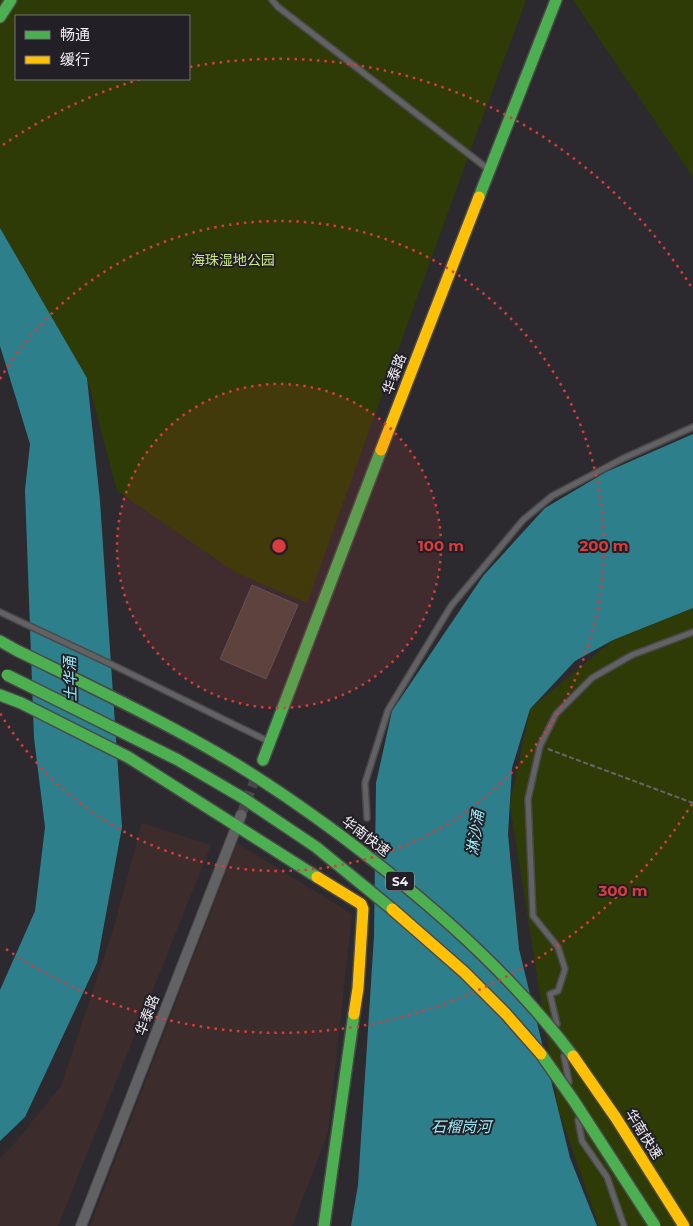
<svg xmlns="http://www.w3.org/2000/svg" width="693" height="1226" font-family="Montserrat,'Noto Sans SC',sans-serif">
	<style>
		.industrial { fill: #3d2c2c }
		.green { fill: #2f3b06; fill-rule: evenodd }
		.water { fill: #2d7f8b }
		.building { fill: #4e443f; stroke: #575556 }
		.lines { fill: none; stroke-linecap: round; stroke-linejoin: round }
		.street-tunnel { stroke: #4a484c; stroke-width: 10; stroke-dasharray: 10 5; stroke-linecap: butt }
		.lane-casing { stroke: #49484a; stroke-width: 8 }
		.street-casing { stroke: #49484a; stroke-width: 12 }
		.fast-casing { stroke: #49484a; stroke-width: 14 }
		.slow-casing { stroke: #49484a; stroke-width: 14 }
		.path { stroke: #666568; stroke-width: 2; stroke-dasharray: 5 2.5; stroke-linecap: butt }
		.lane { stroke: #626164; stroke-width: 5 }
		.street { stroke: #626164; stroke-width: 10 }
		.fast { stroke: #4caf50; stroke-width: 11 }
		.slow { stroke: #ffc107; stroke-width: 11 }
		.fast-bridge-casing { stroke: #49484a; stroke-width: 14; stroke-linecap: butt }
		.slow-bridge-casing { stroke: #49484a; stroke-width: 14; stroke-linecap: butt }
		.fast-bridge { stroke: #4caf50; stroke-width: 11 }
		.slow-bridge { stroke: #ffc107; stroke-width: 11 }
		.ring { fill: none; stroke: #d93c3c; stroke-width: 2.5; stroke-dasharray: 2.5 5 }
		.labels { text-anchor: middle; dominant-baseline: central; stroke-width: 4; stroke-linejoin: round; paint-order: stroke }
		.shield { fill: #221f26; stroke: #b3b1b6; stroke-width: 1 }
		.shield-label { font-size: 12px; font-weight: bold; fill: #f1eff4 }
		.park-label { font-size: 14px; fill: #c7e77e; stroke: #221f26 }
		.street-label { font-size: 14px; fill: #f1eff4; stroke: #221f26 }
		.water-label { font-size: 15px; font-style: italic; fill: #9aecfa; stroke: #221f26 }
		.centre { fill: #d93c3c; stroke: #221f26; stroke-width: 2.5 }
		.ring-label { font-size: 15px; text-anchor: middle; font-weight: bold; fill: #d93c3c; stroke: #221f26; stroke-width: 4; stroke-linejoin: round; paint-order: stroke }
	</style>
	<rect width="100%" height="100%" fill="#2c2a2e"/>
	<g class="industrial">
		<path d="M 142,823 L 211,845 L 58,1226 L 0,1226 L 0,1158 L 16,1142 L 61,1086 L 113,930 Z"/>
		<path d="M 237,843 L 352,914 L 328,1133 L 292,1226 L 90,1226 Z"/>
	</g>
	<g class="green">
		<path d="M 0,0 L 526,0 L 469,154 L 307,603 L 235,572 L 117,491 L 87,378 L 0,228 ZM 16,16 L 189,16 L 189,79 L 16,79 Z"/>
		<path d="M 573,0 L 693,0 L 693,177 Z"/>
		<path d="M 693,608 L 693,1226 L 599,1226 L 558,1108 L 510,805 L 530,709 L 613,640 Z"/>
	</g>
	<g class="water">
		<path d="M 0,228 L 87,378 L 100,501 L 122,827 L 97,963 L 25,1117 L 0,1141 L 0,990 L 35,911 L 45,827 L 34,738 L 25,490 L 30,444 L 0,346 Z"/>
		<path d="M 693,434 L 693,608 L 613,640 L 575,661 L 530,709 L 512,768 L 508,834 L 519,949 L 570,1158 L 597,1226 L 351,1226 L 358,1185 L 374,936 L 376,783 L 392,711 L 483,576 L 545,508 L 606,472 Z"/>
	</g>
	<path class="building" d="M 252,585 L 298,605 L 266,679 L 220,659 Z"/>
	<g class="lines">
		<path class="street-tunnel" d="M 241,815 L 257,774"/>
		<defs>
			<g id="lane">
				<path d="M 272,0 L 278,7 L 488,169"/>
				<path d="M 0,612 L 119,668 L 268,741"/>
				<path d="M 367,818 L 365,783 L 388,710 L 451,606 L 523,520 L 552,496 L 624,458 L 693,427"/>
				<path d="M 557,1024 L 550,994 L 558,991 L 565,969 L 558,947 L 533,916 L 528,799 L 540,746 L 556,714 L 592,678 L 632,655 L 693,632"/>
				<path d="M 564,1056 L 569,1082"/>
				<path d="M 578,1120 L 582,1141 L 607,1177 L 624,1226"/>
			</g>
			<path id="street" d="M 81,1226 L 241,815"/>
			<g id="fast">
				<path d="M 0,17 L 11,0"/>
				<path d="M 479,197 L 556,0"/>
				<path d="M 0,641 L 16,650"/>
				<path d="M 0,695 L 21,703 L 128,757 L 317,877"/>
				<path d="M 263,760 L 381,450"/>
				<path d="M 324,1226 L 354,1014"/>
			</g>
			<g id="slow">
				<path d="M 381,450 L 479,197"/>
				<path d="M 317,877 L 361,904 L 363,909 L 358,988 L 354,1014"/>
			</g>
		</defs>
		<use href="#lane" class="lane-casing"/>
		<use href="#street" class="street-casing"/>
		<use href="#fast" class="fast-casing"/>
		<use href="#slow" class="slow-casing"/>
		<path class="path" d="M 548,749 L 693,803"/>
		<use href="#lane" class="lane"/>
		<use href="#street" class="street"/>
		<use href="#fast" class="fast"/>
		<use href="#slow" class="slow"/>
		<defs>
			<g id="fast-bridge">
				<path d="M 16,650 C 89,686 164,721 234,763 C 283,793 329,826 374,861 C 448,919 516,981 573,1056"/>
				<path d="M 7,675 L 178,760 L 243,798 L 316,847 L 392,909"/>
				<path d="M 541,1054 L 574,1101 L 655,1226"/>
			</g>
			<g id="slow-bridge">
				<path d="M 392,909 L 464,972 L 506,1014 L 541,1054"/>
				<path d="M 573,1056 L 616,1118 L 684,1226"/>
			</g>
		</defs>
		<use href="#fast-bridge" class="fast-bridge-casing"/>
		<use href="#slow-bridge" class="slow-bridge-casing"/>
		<use href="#fast-bridge" class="fast-bridge"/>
		<use href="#slow-bridge" class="slow-bridge"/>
	</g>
	<circle cx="279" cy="546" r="162" fill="#d93c3c" fill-opacity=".12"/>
	<g class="ring">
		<circle cx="279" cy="546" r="162"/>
		<path d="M0 379A325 325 0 1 1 0 713"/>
		<path d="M692 804A487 487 0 0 1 3 947M3 145A487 487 0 0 1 141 79M190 67A487 487 0 0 1 692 288"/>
	</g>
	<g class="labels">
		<rect class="shield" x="386" y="871.5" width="28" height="19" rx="4"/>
		<g class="shield-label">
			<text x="400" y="881">S4</text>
		</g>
		<g class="park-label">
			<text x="233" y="260">海珠湿地公园</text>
		</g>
		<g class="street-label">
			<text transform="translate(394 374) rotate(-69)">华泰路</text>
			<text transform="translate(366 836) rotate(37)">华南快速</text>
			<text transform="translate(147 1015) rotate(-69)">华泰路</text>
			<text transform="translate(644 1134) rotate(58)">华南快速</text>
		</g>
		<g class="water-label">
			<text transform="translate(70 679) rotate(-91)">土华涌</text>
			<text transform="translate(475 833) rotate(-82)">淋沙涌</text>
			<text x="461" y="1126">石榴岗河</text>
		</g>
	</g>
	<circle cx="279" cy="546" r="8" class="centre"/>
	<g class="ring-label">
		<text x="441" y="551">100 m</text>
		<text x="604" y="551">200 m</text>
		<text x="623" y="896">300 m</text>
	</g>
	<rect x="15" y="15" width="175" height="65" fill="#221f26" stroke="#757278"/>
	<rect x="25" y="31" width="25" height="8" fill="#4caf50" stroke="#757278"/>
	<text x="60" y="40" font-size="15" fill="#f1eff4">畅通</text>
	<rect x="25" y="56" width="25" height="8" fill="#ffc107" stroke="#757278"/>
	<text x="60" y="65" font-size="15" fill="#f1eff4">缓行</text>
</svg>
